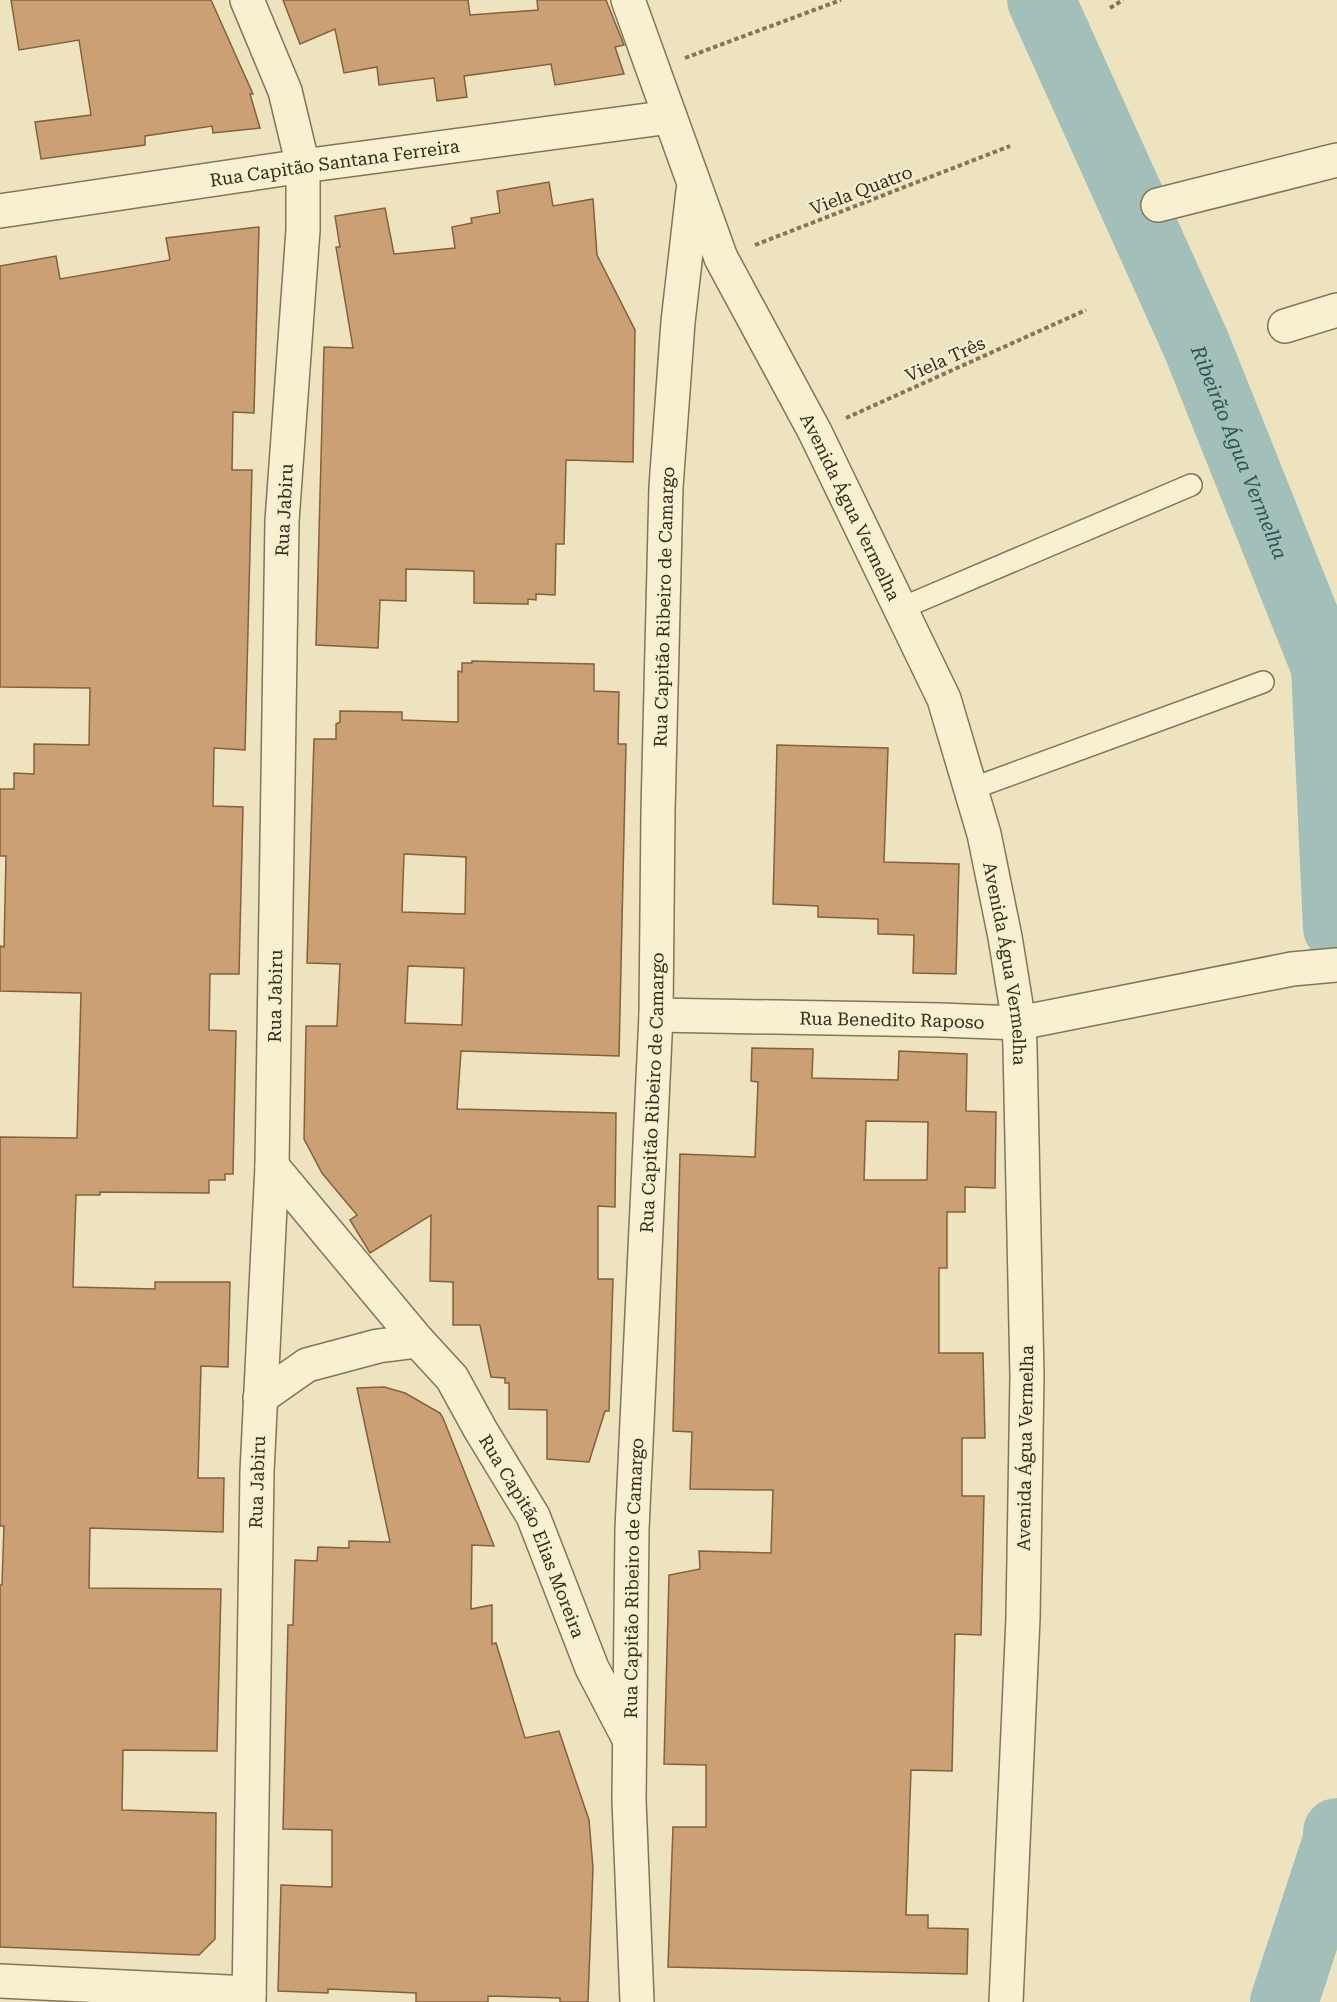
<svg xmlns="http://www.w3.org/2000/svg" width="1337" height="2002" font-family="'Roboto Serif',serif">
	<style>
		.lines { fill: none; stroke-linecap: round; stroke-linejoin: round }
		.river { stroke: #a2bfb9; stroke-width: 68 }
		.building { fill: #cba074; stroke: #84603d; stroke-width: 1.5; fill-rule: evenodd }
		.service-casing { stroke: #857457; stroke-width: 24 }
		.minor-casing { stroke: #857457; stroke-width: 36 }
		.path { stroke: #857457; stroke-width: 4; stroke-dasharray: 4.5 3; stroke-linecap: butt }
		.service { stroke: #f8f0d1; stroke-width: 21 }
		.minor { stroke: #f8f0d1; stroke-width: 33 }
		.labels { text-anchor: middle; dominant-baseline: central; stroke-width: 4.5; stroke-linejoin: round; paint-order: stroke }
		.street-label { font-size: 18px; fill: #352a1c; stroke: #f5edce }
		.water-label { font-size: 20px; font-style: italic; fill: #2b5455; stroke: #f5edce }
	</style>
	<rect width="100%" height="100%" fill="#ede3be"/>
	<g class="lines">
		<g class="river">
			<path id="s1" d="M 1041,0 L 1196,344 L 1325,667 L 1337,928"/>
			<path d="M 1284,2002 L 1337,1840 L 1337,1832"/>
		</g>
	</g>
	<g class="building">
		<path d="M 11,0 L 211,0 L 253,94 L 250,94 L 260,128 L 213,133 L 212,126 L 145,136 L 145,145 L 41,159 L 35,122 L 91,115 L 79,40 L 19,50 Z"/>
		<path d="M 283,0 L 468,0 L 470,15 L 538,10 L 537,0 L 606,0 L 624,45 L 615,47 L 624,74 L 555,85 L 551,64 L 464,76 L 467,97 L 437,101 L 434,78 L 379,85 L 377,67 L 344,73 L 335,29 L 300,44 Z"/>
		<path d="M 549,182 L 553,206 L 593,199 L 597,255 L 635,330 L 633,462 L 566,460 L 564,544 L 556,544 L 555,595 L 536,594 L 536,600 L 528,599 L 528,604 L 474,603 L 474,571 L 406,569 L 406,601 L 380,600 L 378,648 L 316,645 L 324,347 L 353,348 L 336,247 L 340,247 L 335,216 L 385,208 L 394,254 L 455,248 L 452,227 L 472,223 L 471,218 L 500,213 L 497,191 Z"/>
		<path d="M 259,227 L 254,413 L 233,412 L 232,470 L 252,470 L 245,750 L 214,748 L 213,806 L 243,807 L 239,974 L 210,974 L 209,1030 L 236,1031 L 233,1174 L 225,1174 L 225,1180 L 209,1180 L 209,1193 L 100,1192 L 100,1195 L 76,1195 L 74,1253 L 73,1287 L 155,1289 L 155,1282 L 230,1282 L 228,1367 L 201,1366 L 198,1478 L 224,1478 L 223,1532 L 90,1528 L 89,1588 L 221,1589 L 217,1751 L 123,1750 L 122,1810 L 216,1813 L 215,1939 L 199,1955 L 0,1947 L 0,1585 L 2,1585 L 4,1526 L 0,1526 L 0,1137 L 77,1138 L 81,993 L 0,991 L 0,946 L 4,947 L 6,856 L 0,856 L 0,789 L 14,789 L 14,773 L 34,774 L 34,744 L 89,745 L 90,688 L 0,687 L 0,266 L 56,256 L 60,279 L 170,260 L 166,238 Z"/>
		<path d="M 472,661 L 594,664 L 594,691 L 619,692 L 618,744 L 626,744 L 619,1056 L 461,1051 L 457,1109 L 616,1113 L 615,1207 L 598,1206 L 598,1279 L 613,1279 L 609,1411 L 605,1411 L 589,1462 L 547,1459 L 547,1410 L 509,1409 L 509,1383 L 505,1383 L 505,1378 L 491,1377 L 480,1325 L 453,1325 L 453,1282 L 430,1281 L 431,1215 L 370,1253 L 350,1220 L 357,1215 L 322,1173 L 304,1139 L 306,1026 L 337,1026 L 340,964 L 307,963 L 314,739 L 336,739 L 336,724 L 340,722 L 340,711 L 402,712 L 402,720 L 458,722 L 458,671 L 462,672 L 462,663 L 472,663 ZM 404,854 L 466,857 L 465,914 L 402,912 ZM 408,966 L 464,968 L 462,1025 L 405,1023 Z"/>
		<path d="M 777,745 L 888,748 L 884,862 L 959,864 L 956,974 L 913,973 L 914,935 L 878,934 L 878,919 L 818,917 L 818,906 L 773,904 Z"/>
		<path d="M 752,1048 L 813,1049 L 812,1078 L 898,1080 L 899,1051 L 967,1054 L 966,1111 L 996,1112 L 995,1188 L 965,1187 L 965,1212 L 947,1212 L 947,1268 L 939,1268 L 939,1353 L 983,1353 L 985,1438 L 962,1438 L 962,1496 L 984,1496 L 981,1635 L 955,1634 L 952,1771 L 911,1770 L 906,1915 L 928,1915 L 928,1928 L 968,1929 L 967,1974 L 668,1967 L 673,1827 L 706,1827 L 706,1765 L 664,1764 L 669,1575 L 700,1569 L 699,1551 L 771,1553 L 773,1490 L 690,1489 L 692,1432 L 673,1431 L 680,1154 L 755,1157 L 758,1082 L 751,1081 ZM 866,1121 L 928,1122 L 927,1180 L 864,1180 Z"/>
		<path d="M 384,1387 L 405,1393 L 440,1413 L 443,1418 L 494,1546 L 472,1545 L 471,1609 L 492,1605 L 492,1644 L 496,1643 L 525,1738 L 559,1731 L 563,1743 L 589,1820 L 593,1868 L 588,2002 L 560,2002 L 560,1998 L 488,1996 L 488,2002 L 416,2002 L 416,1993 L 328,1989 L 328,1993 L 278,1991 L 281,1885 L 332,1887 L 332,1830 L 283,1829 L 288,1625 L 293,1625 L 295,1560 L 317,1561 L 318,1547 L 349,1548 L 349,1541 L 390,1542 L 357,1388 Z"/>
	</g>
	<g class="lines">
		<defs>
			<g id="service">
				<path d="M 902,608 L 1191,485"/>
				<path d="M 971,789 L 1263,682"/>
			</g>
			<g id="minor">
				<path d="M 247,0 L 285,91 L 303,166 L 303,230 L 282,521 L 272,1166 L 257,1472 L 249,2002"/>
				<path id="s2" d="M 628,0 L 721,258 L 815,432 L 944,699 L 984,834 L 1005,937 L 1019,1023 L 1020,1047 L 1027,1376 L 1023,1618 L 1006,2002"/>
				<path d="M 1158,205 L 1337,160"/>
				<path id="s3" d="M 0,211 L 303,166 L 670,117"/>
				<path d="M 1285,326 L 1337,310"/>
				<path id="s4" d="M 656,1015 L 941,1020 L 1019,1023 L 1292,969 L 1337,965"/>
				<path id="s5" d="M 272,1166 L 418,1341 L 452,1378 L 480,1429 L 533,1516 L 592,1668 L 628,1737"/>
				<path d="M 260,1398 L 307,1365 L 378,1346 L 418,1341"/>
				<path d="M 0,1981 L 249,1993"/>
				<path id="s6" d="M 637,2002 L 629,1800 L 632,1529 L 656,1015 L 658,811 L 666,487 L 678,322 L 693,191"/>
			</g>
		</defs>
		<use href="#service" class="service-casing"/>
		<use href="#minor" class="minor-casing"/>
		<g class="path">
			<path d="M 1110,8 L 1123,0"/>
			<path d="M 685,58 L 841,0"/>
			<path d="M 755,245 L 1010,146"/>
			<path d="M 846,418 L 1086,310"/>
		</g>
		<use href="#service" class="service"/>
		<use href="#minor" class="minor"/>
	</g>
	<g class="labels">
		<g class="street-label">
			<text stroke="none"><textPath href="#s3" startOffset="338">Rua Capitão Santana Ferreira</textPath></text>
			<text transform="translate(861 190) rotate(-21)">Viela Quatro</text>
			<text transform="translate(945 359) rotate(-24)">Viela Três</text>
			<text stroke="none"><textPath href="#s2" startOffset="555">Avenida Água Vermelha</textPath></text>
			<text transform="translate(284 510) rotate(-87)">Rua Jabiru</text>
			<text stroke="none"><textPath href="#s6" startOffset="1396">Rua Capitão Ribeiro de Camargo</textPath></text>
			<text stroke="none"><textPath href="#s2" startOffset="1041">Avenida Água Vermelha</textPath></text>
			<text transform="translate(275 996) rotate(-89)">Rua Jabiru</text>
			<text stroke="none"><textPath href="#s4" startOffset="236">Rua Benedito Raposo</textPath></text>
			<text stroke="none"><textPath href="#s6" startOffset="910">Rua Capitão Ribeiro de Camargo</textPath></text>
			<text transform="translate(1025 1448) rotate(-89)">Avenida Água Vermelha</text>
			<text transform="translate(257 1482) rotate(-88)">Rua Jabiru</text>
			<text stroke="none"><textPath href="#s5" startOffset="456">Rua Capitão Elias Moreira</textPath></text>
			<text stroke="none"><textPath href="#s6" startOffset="424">Rua Capitão Ribeiro de Camargo</textPath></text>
		</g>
		<g class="water-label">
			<text stroke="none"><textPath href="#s1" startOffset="494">Ribeirão Água Vermelha</textPath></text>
		</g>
	</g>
</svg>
